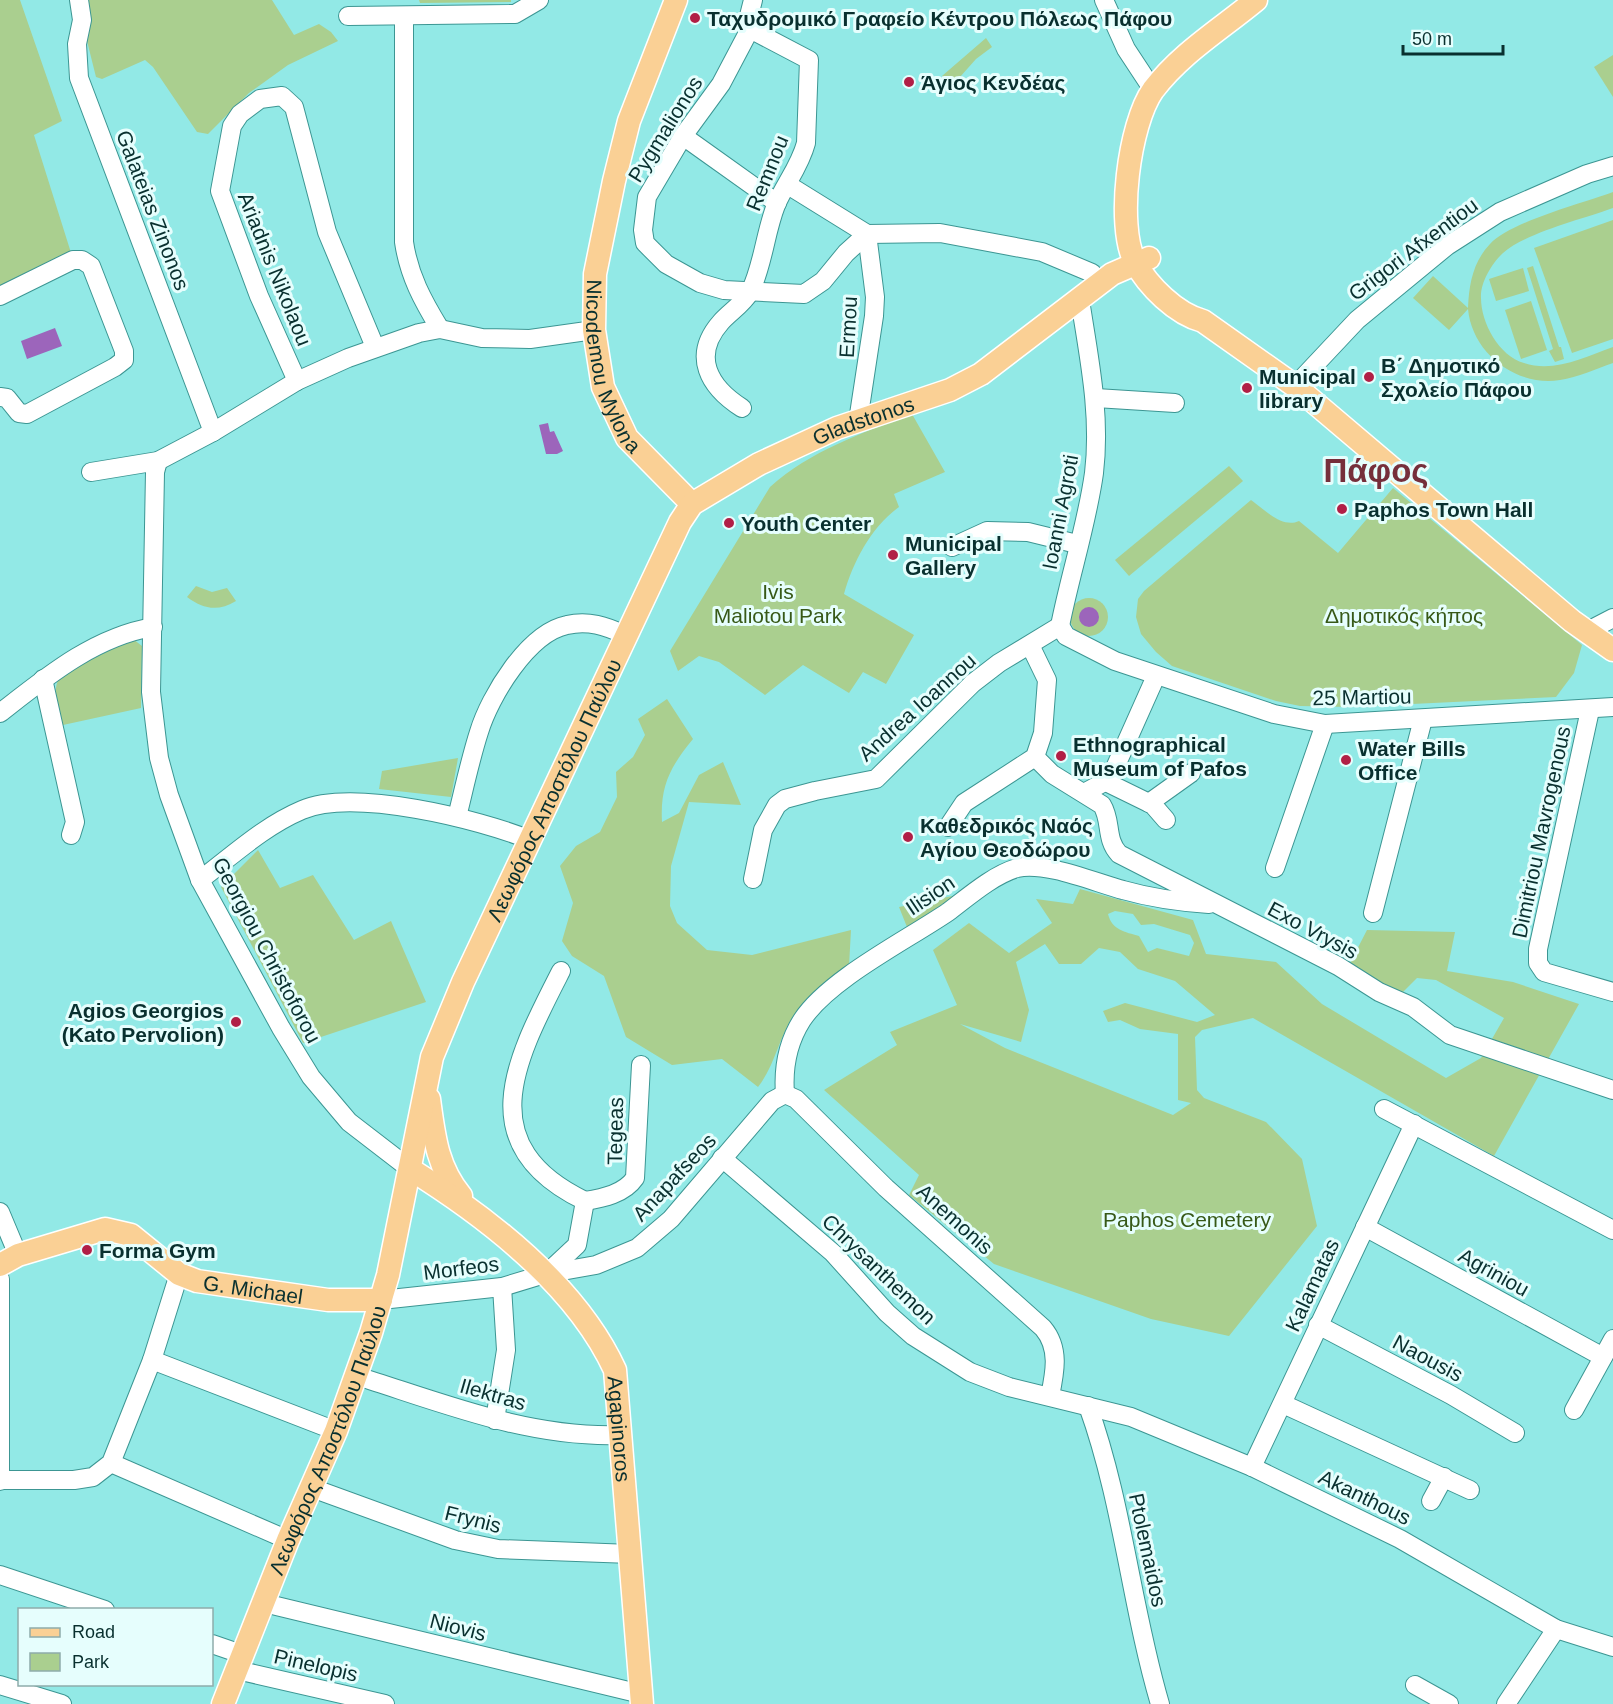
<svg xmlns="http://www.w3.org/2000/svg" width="1613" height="1704" font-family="Arial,sans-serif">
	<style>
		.green { fill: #aacf8f; fill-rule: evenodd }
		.water { fill: #9c65bb }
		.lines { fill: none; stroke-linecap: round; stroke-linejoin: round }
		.minor-casing { stroke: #3c9693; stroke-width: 20 }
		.major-casing { stroke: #fff; stroke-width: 25 }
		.minor { stroke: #fff; stroke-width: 18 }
		.major { stroke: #fad095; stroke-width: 22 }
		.poi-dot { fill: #b11f46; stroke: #e6fefd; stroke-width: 2 }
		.labels { text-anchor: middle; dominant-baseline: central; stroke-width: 6; stroke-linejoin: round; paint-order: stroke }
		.poi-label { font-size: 21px; font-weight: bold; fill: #09302f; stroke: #e6fefd; text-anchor: start }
		.street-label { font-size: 21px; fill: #09302f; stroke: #e6fefd }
		.park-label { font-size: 21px; fill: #375917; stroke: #e6fefd }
		.town-label { font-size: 33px; font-weight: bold; fill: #762f3b; stroke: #e6fefd }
	</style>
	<rect width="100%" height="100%" fill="#92e9e6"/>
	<g class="green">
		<path d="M 0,0 L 20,0 L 62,121 L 34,135 L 72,256 L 0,288 Z"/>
		<path d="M 86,0 L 272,0 L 294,35 L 319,24 L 331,32 L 338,41 L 288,65 L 249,93 L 208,134 L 197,132 L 153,67 L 145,60 L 102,79 L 96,77 L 86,37 L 90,10 Z"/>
		<path d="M 419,0 L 511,0 L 511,2 L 420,3 Z"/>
		<path d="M 986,38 L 992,47 L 976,59 L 952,86 L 942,76 Z"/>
		<path d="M 1613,55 L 1613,97 L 1594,67 Z"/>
		<path d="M 1613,192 L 1613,208 C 1583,219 1525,233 1503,253 C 1492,263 1480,283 1481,298 C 1481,323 1499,356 1524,363 C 1554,373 1585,357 1613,347 L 1613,363 C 1596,369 1578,377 1560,380 C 1516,387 1472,353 1468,309 L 1449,330 L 1413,298 L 1433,276 L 1468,308 C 1469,284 1473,262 1490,244 C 1510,222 1583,203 1613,192 Z"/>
		<path d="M 1613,220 L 1613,339 L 1572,353 L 1534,248 Z"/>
		<path d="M 1533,266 L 1559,347 L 1561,347 L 1564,359 L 1555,362 L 1549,351 L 1553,349 L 1527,268 Z"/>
		<path d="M 1523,268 L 1529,291 L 1496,301 L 1489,279 Z"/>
		<path d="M 1531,301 L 1547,350 L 1521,359 L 1505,310 Z"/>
		<path d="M 912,414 L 945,472 L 894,494 L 899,507 C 871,527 853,562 844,594 L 914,635 L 886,684 L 863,672 L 849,693 L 803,665 L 765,695 L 719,662 L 699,656 L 678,671 L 670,651 L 770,487 C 810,451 862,433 912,414 Z"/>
		<path d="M 1229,466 L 1243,481 L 1129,576 L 1115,560 Z"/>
		<path d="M 1393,488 L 1582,645 L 1574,673 L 1556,697 L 1350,707 L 1300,706 L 1276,701 L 1172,666 L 1156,652 L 1141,634 L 1136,617 L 1138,599 L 1144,591 L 1251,500 C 1264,509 1282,529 1299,521 L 1338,553 Z"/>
		<path d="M 196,586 L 212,592 L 227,588 L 236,601 C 218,612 203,609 187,597 Z"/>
		<circle cx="1089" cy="617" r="19"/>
		<path d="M 133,639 L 142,646 L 141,708 L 63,725 L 60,723 C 57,705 51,688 62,673 Z"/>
		<path d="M 667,699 L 693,739 C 670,767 660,786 662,822 L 679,813 L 699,775 L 723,762 L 741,805 L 689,802 L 671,866 L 670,906 L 677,923 L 707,950 L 752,955 L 851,930 L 849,966 C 830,978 809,993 796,1012 C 779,1035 776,1064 758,1087 L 722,1059 L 672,1065 L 626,1037 L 604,976 L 572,956 L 562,941 L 573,903 L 560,866 L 576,846 L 600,832 L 617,797 L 616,772 L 633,757 L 645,735 L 638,719 Z"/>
		<path d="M 458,758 L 451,797 L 379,789 L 382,771 Z"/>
		<path d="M 258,850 L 280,888 L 313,875 L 354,940 L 391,921 L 426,1002 L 303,1043 L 221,887 Z"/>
		<path d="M 1080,889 L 1193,920 L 1206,954 L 1276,962 L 1322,1004 L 1446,1078 L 1481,1058 L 1504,1018 L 1436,980 L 1417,978 L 1401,994 L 1348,967 L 1367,930 L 1455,932 L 1447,971 L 1513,982 L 1579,1004 L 1494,1156 L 1253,1018 L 1202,1030 L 1195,1037 L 1197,1090 L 1204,1098 L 1266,1122 L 1302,1159 L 1317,1226 L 1229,1336 L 1151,1319 L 994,1264 L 909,1195 L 919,1175 L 824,1090 L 897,1045 L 890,1032 L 957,1005 L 933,950 L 969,923 L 1009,953 L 1052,923 L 1036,899 L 1073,904 ZM 1115,911 L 1133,914 L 1141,925 L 1154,924 L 1190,935 L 1194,943 L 1189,956 L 1157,948 L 1148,952 L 1139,936 C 1125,932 1112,930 1108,914 ZM 1045,944 L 1059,964 L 1081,964 L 1099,948 L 1120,952 L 1138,969 L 1175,981 L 1215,1015 L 1197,1022 L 1125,1003 L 1103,1011 L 1108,1022 L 1120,1020 L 1140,1029 L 1178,1034 L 1178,1100 L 1191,1103 L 1173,1115 L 1005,1048 L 960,1024 L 1021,1042 L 1029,1010 L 1016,962 Z"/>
		<path d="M 957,895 L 907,927 L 899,907 Z"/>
	</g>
	<g class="water">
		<path d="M 55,328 L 62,346 L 27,359 L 21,341 Z"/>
		<path d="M 548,423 L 550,432 L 554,431 L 563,451 L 557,454 L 546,454 L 539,425 Z"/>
		<circle cx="1089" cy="617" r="10"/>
	</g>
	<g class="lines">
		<defs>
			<g id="minor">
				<path d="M 79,0 L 82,20 L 77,44 L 79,78 L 213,432"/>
				<path d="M 753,0 L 749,16 L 750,29 L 721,84 L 683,136 L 647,197 L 643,230 L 645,243 L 666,264 L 700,283 L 724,290 L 804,294 L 823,281 L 846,253 L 867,234"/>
				<path d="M 1104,0 L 1126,49 L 1153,90"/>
				<path d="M 348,16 L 515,14 L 539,0"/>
				<path d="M 404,16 L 404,242 C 409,276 423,301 440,329"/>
				<path d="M 683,136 L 777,203"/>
				<path d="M 788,185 L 867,234 L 940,233 L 1042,252 L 1092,273"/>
				<path d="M 0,296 L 73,260 L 82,260 L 91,266 L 124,351 L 124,360 L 115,367 L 27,414 L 19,413 L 7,398 L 0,397"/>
				<path d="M 297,381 L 259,296 L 220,191 L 232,126 L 240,114 L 260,99 L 282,96 L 294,107 L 327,232 L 375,347"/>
				<path d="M 1295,386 L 1357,320 L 1447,246 L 1500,212 L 1587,174 L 1613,166"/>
				<path d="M 1096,398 L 1175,403"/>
				<path d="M 742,408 C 709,387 691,356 721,322 C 730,312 743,304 750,292 C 763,266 765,233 776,205 C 785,184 800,166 806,143 L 809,60 L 750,29"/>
				<path d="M 858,421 L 874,316 L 875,297 L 867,234"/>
				<path d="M 158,461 L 155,472 L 151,692 L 159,758 L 169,795 L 200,880 L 281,1028 L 311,1077 L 349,1122 L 410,1169"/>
				<path d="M 91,472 L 158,461 L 213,432 L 297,381 L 348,358 L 419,333 L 440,329 L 482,338 L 530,339 L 594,330"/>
				<path d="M 952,547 L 987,531 L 1028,532 L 1077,544"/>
				<path d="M 1060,626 L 1066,636 L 1115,661 L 1274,714 L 1325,724 L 1613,707"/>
				<path d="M 1060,626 C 1070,575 1087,524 1094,473 C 1101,415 1089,358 1080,300"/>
				<path d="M 1586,632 L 1613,618"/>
				<path d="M 43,679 L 75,822 L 71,835"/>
				<path d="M 1590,710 L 1538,949 L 1538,963 L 1544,972 L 1613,992"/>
				<path d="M 0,713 C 46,677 94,637 153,627"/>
				<path d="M 1035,757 L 1052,774 L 1102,805 C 1112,821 1105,839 1119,854 L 1338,966 L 1379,992 L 1413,1007 L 1450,1035 L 1613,1090"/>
				<path d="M 1106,782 L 1153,805 L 1166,820"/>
				<path d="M 1084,793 L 1110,779 L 1156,676"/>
				<path d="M 1149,803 L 1191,773"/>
				<path d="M 457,817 C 464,789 470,760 479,732 C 490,696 528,633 567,625 C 588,620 606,626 625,635"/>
				<path d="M 948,827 L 964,803 L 1035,757 L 1043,733 L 1047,680 L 1030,645"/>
				<path d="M 1275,868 L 1325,724"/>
				<path d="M 753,879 L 763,830 L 777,805 L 785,799 L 815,791 L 876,779 L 973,683 L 999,663 L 1060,626"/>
				<path d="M 200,880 C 232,856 264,826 302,810 C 353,788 479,819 530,840"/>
				<path d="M 1373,913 L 1423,719"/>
				<path d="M 561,971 C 516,1059 469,1145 585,1201"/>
				<path d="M 785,1094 C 783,1068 788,1042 802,1020 C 829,979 907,940 948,912 C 968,897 993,875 1017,868 C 1045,861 1096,883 1123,890 C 1151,898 1180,902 1209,904"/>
				<path d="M 785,1094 L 796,1099 L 886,1188 L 1043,1328 C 1060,1348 1055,1372 1050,1396"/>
				<path d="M 1384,1109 L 1613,1230"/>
				<path d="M 722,1158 L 833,1253 L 887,1313 L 913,1336 L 970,1372 L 1009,1387 L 1131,1417 L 1252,1467 L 1400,1539 L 1556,1629 L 1613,1647"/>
				<path d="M 585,1201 C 603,1198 624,1194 635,1178 L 641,1065"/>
				<path d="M 0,1212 L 18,1255"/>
				<path d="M 1365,1227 L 1603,1357"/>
				<path d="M 547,1273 L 577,1245 L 585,1201"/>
				<path d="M 0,1279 L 0,1481"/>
				<path d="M 381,1300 L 502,1287 L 545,1274 L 596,1265 L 637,1248 L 671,1219 L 772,1101 L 785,1094"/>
				<path d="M 1318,1325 L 1451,1395 L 1515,1433"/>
				<path d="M 152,1360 L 336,1431"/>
				<path d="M 357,1376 C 443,1403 528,1438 620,1435"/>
				<path d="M 1283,1404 L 1470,1490"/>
				<path d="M 1088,1406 C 1123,1503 1131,1606 1160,1704"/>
				<path d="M 1574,1410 L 1613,1339"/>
				<path d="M 495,1420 L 506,1350 L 502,1287"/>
				<path d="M 111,1463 L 288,1540"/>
				<path d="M 1252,1467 L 1414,1124"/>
				<path d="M 0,1480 L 74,1480 L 93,1477 L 111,1463 L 152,1360 L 179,1274"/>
				<path d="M 312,1488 L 455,1540 L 498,1549 L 631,1554"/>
				<path d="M 1431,1501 L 1444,1477"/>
				<path d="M 0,1575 L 105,1610"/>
				<path d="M 264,1603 L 641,1694"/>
				<path d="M 212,1644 L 244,1655"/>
				<path d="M 237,1670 L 385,1704"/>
				<path d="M 0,1685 L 62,1704"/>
				<path d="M 1415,1685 L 1449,1704"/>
				<path d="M 1506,1704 L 1556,1629"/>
			</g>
			<g id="major">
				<path id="s1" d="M 676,0 L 629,121 L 614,181 L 595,274 L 594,330 L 603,387 L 627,438 L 692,504"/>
				<path d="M 1256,0 C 1221,29 1181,53 1153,90 C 1129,124 1116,225 1135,262 C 1148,286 1176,314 1203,321 L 1295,386 L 1572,621 L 1613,650"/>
				<path d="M 429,1099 C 434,1136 437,1167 461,1196"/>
				<path id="s2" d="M 410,1169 C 487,1217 576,1285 615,1370 L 642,1704"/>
				<path id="s3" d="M 0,1265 L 18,1255 L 105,1229 L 131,1235 L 179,1274 L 197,1281 L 328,1300 L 381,1300"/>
				<path id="s4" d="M 223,1704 L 288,1540 L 336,1431 L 371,1333 L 388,1275 L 432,1057 L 463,982 L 680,522 L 692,504 L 759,464 L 837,428 L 950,390 L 981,374 L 1112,274 L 1149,258"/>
			</g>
		</defs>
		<use href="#minor" class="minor-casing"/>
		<use href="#major" class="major-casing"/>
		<use href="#minor" class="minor"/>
		<use href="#major" class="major"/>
	</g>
	<g class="poi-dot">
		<circle cx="695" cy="18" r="6"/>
		<circle cx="909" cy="82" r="6"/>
		<circle cx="1369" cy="377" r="6"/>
		<circle cx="1247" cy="388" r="6"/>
		<circle cx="1342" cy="509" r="6"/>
		<circle cx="729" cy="523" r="6"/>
		<circle cx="893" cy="555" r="6"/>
		<circle cx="1061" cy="756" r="6"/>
		<circle cx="1346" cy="760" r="6"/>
		<circle cx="908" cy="837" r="6"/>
		<circle cx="236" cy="1022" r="6"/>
		<circle cx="87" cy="1250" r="6"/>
	</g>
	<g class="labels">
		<g class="poi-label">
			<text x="707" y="18">Ταχυδρομικό Γραφείο Κέντρου Πόλεως Πάφου</text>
			<text x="921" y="82">Άγιος Κενδέας</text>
			<text x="1381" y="365">Β΄ Δημοτικό<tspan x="1381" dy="24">Σχολείο Πάφου</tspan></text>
			<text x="1259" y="376">Municipal<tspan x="1259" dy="24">library</tspan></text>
			<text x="1354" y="509">Paphos Town Hall</text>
			<text x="741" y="523">Youth Center</text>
			<text x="905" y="543">Municipal<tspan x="905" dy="24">Gallery</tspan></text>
			<text x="1073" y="744">Ethnographical<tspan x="1073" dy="24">Museum of Pafos</tspan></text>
			<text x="1358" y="748">Water Bills<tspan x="1358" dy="24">Office</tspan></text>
			<text x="920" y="825">Καθεδρικός Ναός<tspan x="920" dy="24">Αγίου Θεοδώρου</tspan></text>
			<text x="224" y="1010" text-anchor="end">Agios Georgios<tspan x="224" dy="24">(Kato Pervolion)</tspan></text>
			<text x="99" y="1250">Forma Gym</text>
		</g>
		<g class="street-label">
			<text transform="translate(665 129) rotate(-58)">Pygmalionos</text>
			<text transform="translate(767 173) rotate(-68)">Remnou</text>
			<text transform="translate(153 210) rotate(69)">Galateias Zinonos</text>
			<text transform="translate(1413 249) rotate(-37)">Grigori Afxentiou</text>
			<text transform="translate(275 269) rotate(68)">Ariadnis Nikolaou</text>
			<text transform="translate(848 327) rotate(-87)">Ermou</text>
			<text stroke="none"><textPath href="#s1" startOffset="382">Nicodemou Mylona</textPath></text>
			<text stroke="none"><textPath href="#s4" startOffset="1485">Gladstonos</textPath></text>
			<text transform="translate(1060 512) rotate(-79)">Ioanni Agroti</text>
			<text transform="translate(1362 697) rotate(-1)">25 Martiou</text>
			<text transform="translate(917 707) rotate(-42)">Andrea Ioannou</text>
			<text stroke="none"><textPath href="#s4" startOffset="976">Λεωφόρος Αποστόλου Παύλου</textPath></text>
			<text transform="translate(1541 832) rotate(-78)">Dimitriou Mavrogenous</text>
			<text transform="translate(930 895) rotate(-34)">Ilision</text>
			<text transform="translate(1313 930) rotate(28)">Exo Vrysis</text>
			<text transform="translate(267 950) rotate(62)">Georgiou Christoforou</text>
			<text transform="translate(615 1131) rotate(-89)">Tegeas</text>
			<text transform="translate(674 1177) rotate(-47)">Anapafseos</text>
			<text transform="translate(955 1219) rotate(42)">Anemonis</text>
			<text transform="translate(461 1268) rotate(-7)">Morfeos</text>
			<text transform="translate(879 1269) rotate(44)">Chrysanthemon</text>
			<text transform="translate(1494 1272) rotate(29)">Agriniou</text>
			<text transform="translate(1312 1285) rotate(-65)">Kalamatas</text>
			<text stroke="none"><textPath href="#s3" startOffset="276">G. Michael</textPath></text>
			<text transform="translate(1428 1358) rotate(28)">Naousis</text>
			<text transform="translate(493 1394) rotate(16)">Ilektras</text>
			<text stroke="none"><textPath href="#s2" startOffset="350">Agapinoros</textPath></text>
			<text stroke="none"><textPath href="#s4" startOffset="284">Λεωφόρος Αποστόλου Παύλου</textPath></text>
			<text transform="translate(1365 1497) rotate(26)">Akanthous</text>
			<text transform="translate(473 1519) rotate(14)">Frynis</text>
			<text transform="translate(1148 1550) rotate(78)">Ptolemaidos</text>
			<text transform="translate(458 1627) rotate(14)">Niovis</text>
			<text transform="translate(316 1665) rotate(13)">Pinelopis</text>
		</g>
		<g class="park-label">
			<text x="778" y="591">Ivis<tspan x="778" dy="24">Maliotou Park</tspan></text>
			<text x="1404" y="615">Δημοτικός κήπος</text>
			<text x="1187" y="1219">Paphos Cemetery</text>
		</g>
		<g class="town-label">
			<text x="1376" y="470">Πάφος</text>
		</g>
	</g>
	<rect x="18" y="1608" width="195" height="78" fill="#e6fefd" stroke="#8eacab" stroke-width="1.5"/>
	<rect x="30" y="1628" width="30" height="9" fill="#fad095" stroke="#8eacab" stroke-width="1.5"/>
	<text x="72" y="1638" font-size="18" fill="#09302f">Road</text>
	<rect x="30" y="1653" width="30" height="18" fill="#aacf8f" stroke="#8eacab" stroke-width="1.5"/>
	<text x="72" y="1668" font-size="18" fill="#09302f">Park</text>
	<path d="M1403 45v9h100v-9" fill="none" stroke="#09302f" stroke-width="3"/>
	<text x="1412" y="45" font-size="18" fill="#09302f" stroke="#e6fefd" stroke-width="4.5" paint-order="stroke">50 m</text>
</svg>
